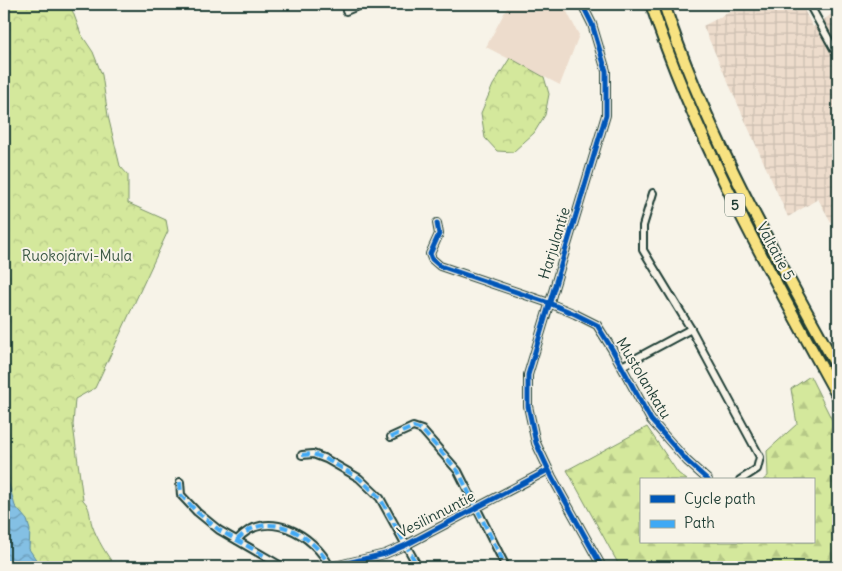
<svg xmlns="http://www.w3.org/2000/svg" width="842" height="571" font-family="Delius,sans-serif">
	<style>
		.built { fill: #eddccc }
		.industrial { fill: url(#industrial-grid) }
		.forest { fill: url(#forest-firs); stroke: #7a9268 }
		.park { fill: url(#park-crowns); stroke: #7a9268 }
		.water { fill: url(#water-waves); stroke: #5c8c9e }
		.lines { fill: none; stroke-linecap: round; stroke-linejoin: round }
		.minor-casing { stroke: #1f3d34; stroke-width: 10 }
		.highway-casing { stroke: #1f3d34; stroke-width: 14 }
		.minor { stroke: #f7f3e8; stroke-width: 6 }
		.highway { stroke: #f7e281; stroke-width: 10 }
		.quiet { stroke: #3fa9f5; stroke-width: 4; stroke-dasharray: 8 4; stroke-linecap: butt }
		.cycleway-casing { stroke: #f7f3e8; stroke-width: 8 }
		.cycleway { stroke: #0057b8; stroke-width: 5 }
		.labels { text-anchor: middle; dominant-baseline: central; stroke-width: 4; stroke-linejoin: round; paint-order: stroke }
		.shield { fill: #f7f3e8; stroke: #60746a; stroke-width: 1 }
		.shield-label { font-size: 14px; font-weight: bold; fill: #1f3d34 }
		.street-label { font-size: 15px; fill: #1f3d34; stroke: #f7f3e8 }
		.park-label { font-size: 15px; fill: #3a5744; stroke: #f7f3e8 }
	</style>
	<defs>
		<pattern id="industrial-grid" width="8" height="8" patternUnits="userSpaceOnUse" patternTransform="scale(1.25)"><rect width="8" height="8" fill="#eddccc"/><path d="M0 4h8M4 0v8" fill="none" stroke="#cbbeb0"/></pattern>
		<pattern id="forest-firs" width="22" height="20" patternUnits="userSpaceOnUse" patternTransform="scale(1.25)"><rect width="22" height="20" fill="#d4e89c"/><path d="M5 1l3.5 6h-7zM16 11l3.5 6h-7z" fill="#b6c887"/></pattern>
		<pattern id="park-crowns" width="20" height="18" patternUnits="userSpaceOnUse" patternTransform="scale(1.25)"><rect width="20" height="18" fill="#d4e89c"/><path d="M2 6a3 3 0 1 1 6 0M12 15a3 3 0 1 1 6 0" fill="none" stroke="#b6c887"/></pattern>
		<pattern id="water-waves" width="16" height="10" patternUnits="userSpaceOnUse" patternTransform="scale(1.25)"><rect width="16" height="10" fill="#84c0e4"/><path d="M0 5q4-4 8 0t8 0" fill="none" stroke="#6b9dba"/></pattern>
	</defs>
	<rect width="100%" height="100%" fill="#f7f3e8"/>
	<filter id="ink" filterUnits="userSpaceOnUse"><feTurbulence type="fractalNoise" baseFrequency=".02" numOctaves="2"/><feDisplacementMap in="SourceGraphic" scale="10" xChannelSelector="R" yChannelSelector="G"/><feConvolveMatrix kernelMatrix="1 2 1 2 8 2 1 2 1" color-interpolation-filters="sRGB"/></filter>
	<g filter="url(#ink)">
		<path class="built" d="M 509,4 L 563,4 L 579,35 L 560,85 L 486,47 Z"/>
		<path class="industrial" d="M 745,4 L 801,4 L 813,27 L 838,10 L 838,228 L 835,229 L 818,199 L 788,217 L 703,26 Z"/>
		<path class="forest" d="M 810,376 L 838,432 L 838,567 L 620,567 L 567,470 L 647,427 L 678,473 L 687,480 L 641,480 L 641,542 L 813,542 L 813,480 L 763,480 L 768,476 L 767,451 L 797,424 L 791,389 Z"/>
		<g class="park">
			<path d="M 4,4 L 70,4 L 81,34 L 93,52 L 102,75 L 108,116 L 120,166 L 128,175 L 128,203 L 166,220 L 168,231 L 95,388 L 75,399 L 73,425 L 83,500 C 91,508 89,515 92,525 C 97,539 107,556 116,567 L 4,567 Z"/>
			<path d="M 510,58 L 544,77 L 549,94 L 545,115 L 534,133 L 513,152 L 497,151 L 485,138 L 481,113 L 493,85 Z"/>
		</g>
		<path class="water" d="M 4,479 L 8,481 L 15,506 L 27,520 L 30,530 L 29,549 L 41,567 L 4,567 Z"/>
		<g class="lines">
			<defs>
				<g id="minor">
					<path d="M 582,4 L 592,24 L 606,71 L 606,115 L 528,375 L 528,406 L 536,443 L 552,477 L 602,567"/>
					<path d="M 809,4 L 838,56"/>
					<path d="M 346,11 L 363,4"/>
					<path d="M 653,193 L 643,226 L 643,250 L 691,329 L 760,457 L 757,469 L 740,480"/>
					<path d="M 437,223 L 439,234 L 430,254 L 432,259 L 440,266 L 549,303 L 575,314 L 597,325 L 612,349 L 651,420 L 687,461 L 708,480"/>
					<path d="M 622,366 L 691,329"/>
					<path d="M 391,437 L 413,427 L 422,430 L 458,471 L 506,567"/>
					<path d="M 302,455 L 313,454 L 326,459 L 359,478 L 380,498 L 418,567"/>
					<path d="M 180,482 L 181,495 L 197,512 L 219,530 L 283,567"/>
					<path d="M 237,540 C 266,507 314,534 330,567"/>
					<path d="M 330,567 L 385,554 L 406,545 L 548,470"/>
				</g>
				<g id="highway">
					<path d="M 651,4 C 697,143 768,269 838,397"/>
					<path d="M 664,4 C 706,133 773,250 838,369"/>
				</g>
			</defs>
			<use href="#minor" class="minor-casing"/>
			<use href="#highway" class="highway-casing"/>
			<use href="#minor" class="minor"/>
			<use href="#highway" class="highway"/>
			<g class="quiet">
				<path d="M 391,437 L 413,427 L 422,430 L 458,471 L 506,567"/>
				<path d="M 302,455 L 313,454 L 326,459 L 359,478 L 380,498 L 418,567"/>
				<path d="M 180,482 L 181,495 L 197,512 L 219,530 L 265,556"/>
				<path d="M 237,540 C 266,507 314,534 330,567"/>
			</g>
			<defs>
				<g id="cycleway">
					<path d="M 582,4 L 592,24 L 606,71 L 606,115 L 528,375 L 528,406 L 536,443 L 552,477 L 602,567"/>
					<path d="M 437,223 L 439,234 L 430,254 L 432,259 L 440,266 L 549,303 L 575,314 L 597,325 L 612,349 L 651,420 L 687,461 L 708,480"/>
					<path d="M 330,567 L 385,554 L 406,545 L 548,470"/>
				</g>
			</defs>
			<use href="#cycleway" class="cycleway-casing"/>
			<use href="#cycleway" class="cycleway"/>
		</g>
	</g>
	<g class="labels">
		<rect class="shield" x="725" y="193.5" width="20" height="23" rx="4"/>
		<g class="shield-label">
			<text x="735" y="205">5</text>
		</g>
		<g class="street-label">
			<text transform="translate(554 243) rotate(-73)">Harjulantie</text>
			<text transform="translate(776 251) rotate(62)">Valtatie 5</text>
			<text transform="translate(644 378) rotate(59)">Mustolankatu</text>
			<text transform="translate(436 514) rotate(-27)">Vesilinnuntie</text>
		</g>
		<g class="park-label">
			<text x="77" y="255">Ruokojärvi-Mula</text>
		</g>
	</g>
	<rect width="842" height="571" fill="none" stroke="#f7f3e8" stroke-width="20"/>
	<rect x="10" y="10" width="822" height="551" fill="none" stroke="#1f3d34" stroke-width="2" filter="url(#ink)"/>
	<rect x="640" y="478" width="175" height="65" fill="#f7f3e8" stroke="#a1aaa0"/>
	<rect x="650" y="495" width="25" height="8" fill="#0057b8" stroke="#a1aaa0"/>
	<text x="684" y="504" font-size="15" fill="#1f3d34">Cycle path</text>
	<rect x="650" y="520" width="25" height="8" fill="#3fa9f5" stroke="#a1aaa0"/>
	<text x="684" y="528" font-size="15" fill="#1f3d34">Path</text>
</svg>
